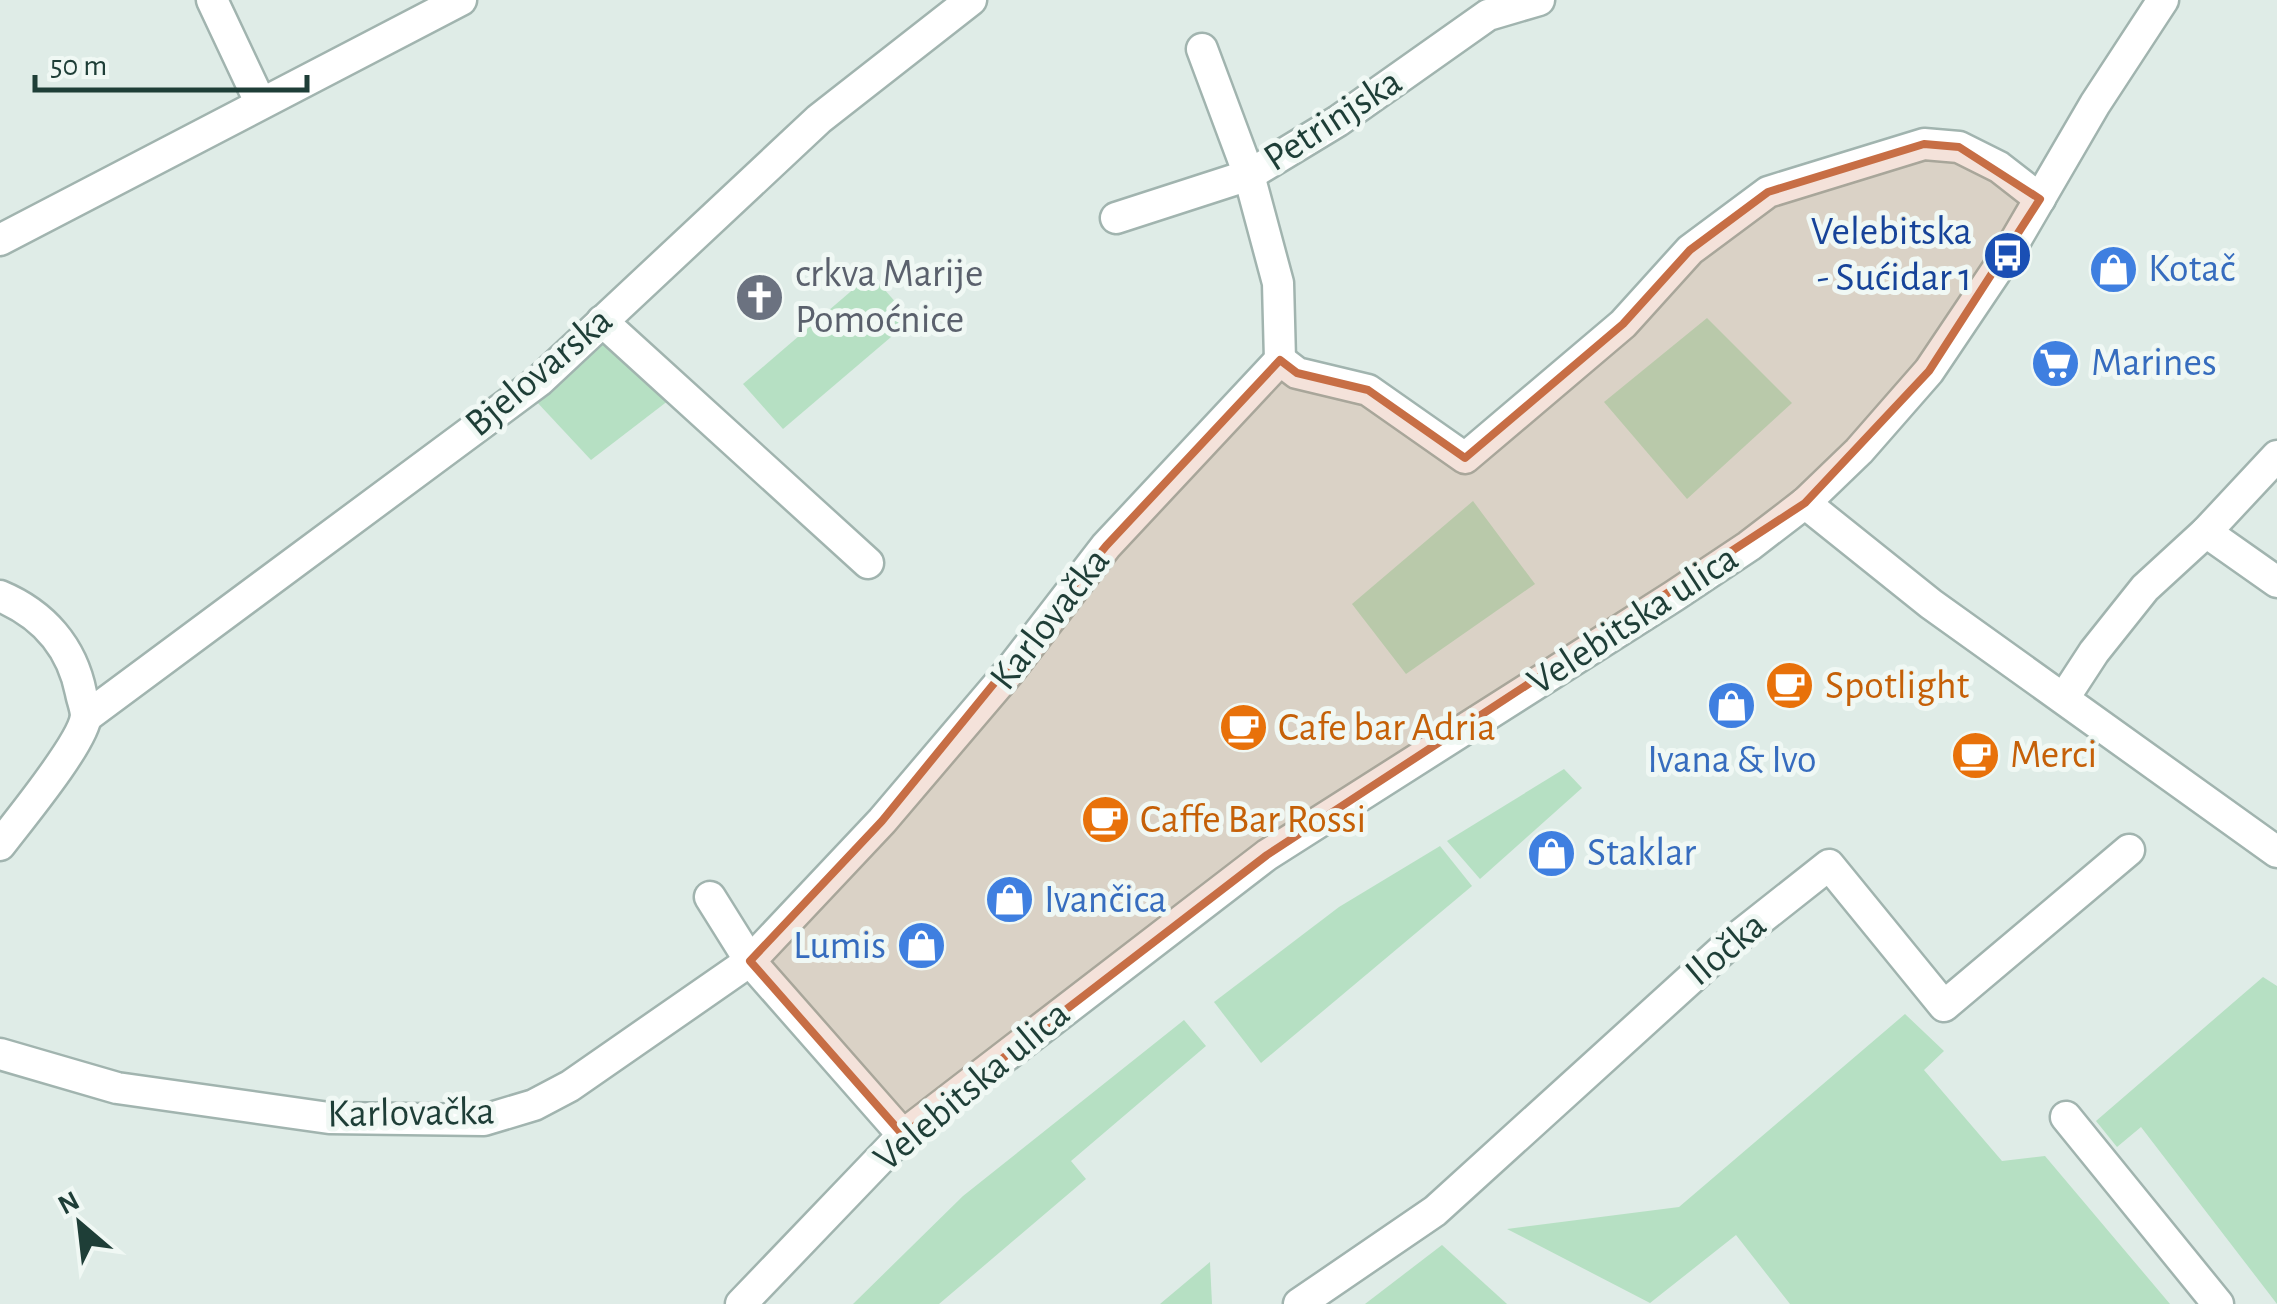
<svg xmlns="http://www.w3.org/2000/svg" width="2277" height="1304" font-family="'Alegreya Sans',sans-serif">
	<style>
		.green { fill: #b6e0c3 }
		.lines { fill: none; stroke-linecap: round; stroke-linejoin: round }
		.minor-casing { stroke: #a1b4af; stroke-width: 35 }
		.tertiary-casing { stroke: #a1b4af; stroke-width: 35 }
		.minor { stroke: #fff; stroke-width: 30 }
		.tertiary { stroke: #fff; stroke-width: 30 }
		.marked { fill: #c76e45; fill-opacity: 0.2; stroke: #c76e45; stroke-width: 8; stroke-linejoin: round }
		.labels { text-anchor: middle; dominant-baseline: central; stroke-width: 10; stroke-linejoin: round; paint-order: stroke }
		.street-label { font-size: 40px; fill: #1e3e37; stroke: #f0f8f4 }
		.transit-label { font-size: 40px; fill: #164399; stroke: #f0f8f4; text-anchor: end }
		.shop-label { font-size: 40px; fill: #366cbe; stroke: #f0f8f4; text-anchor: start }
		.worship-label { font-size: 40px; fill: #5b616d; stroke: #f0f8f4; text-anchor: start }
		.food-label { font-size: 40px; fill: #c56008; stroke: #f0f8f4; text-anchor: start }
	</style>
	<rect width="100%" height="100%" fill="#dfece7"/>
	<g class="green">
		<path d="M 871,274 L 911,320 L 783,429 L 743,384 Z"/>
		<path d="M 1707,318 L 1792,403 L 1687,499 L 1604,402 Z"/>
		<path d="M 602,335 L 673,397 L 591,460 L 535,400 Z"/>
		<path d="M 1473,501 L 1535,584 L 1406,674 L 1352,604 Z"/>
		<path d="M 1564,769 L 1582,788 L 1480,879 L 1447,841 Z"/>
		<path d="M 1440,846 L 1472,886 L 1261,1063 L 1214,1002 L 1339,907 Z"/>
		<path d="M 2263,977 L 2277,986 L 2277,1304 L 2141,1127 L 2117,1147 L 2096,1121 Z"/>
		<path d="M 1905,1014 L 1944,1051 L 1924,1070 L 2002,1161 L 2045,1156 L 2170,1304 L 1790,1304 L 1736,1235 L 1650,1303 L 1507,1229 L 1679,1207 Z"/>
		<path d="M 1184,1020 L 1206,1046 L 1071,1161 L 1086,1179 L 939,1304 L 853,1304 L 963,1196 Z"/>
		<path d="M 1442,1245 L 1507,1304 L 1365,1304 Z"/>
		<path d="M 1210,1262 L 1212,1304 L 1160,1304 Z"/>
	</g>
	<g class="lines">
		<defs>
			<g id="minor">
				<path d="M 212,0 L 260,102"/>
				<path d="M 1202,49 L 1249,175 L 1278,283 L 1280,360"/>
				<path d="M 1116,218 L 1249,175 L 1338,121 L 1488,15 L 1539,0"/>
				<path d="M 0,240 L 461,0"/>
				<path d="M 602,321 L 868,563"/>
				<path d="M 2206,532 L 2277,582"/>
				<path d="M 0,596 C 43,614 72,647 81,693 C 82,699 86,709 86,716 C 83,743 19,820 0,845"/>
				<path d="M 2064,698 L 2094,652 L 2145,588 L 2206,532 L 2277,456"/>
				<path d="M 86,717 L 539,381 L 819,119 L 971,0"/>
				<path d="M 710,897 L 750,961 L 903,1135"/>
				<path d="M 0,1054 L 117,1088 L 329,1118 L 484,1120 L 534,1105 L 570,1086 L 750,961 L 882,821 L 1008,673 L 1106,546 L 1280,360 L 1297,373 L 1368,390 L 1465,458 L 1623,324 L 1690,250 L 1768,192 L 1924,144 L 1959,147 L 1999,167 L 2040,199"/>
				<path d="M 2066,1117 L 2218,1304"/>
				<path d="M 1299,1304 L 1435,1211 L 1729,944 L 1829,865 L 1944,1006 L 2129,850"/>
			</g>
			<g id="tertiary">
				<path d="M 1805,503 L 1931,604 L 2277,852"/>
				<path d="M 741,1304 L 903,1135 L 1267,855 L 1674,596 L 1749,546 L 1805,503 L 1859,451 L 1929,371 L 2007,255 L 2095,104 L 2163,0"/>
			</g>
		</defs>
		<use href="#minor" class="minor-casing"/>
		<use href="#tertiary" class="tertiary-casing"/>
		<use href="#minor" class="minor"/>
		<use href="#tertiary" class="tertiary"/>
	</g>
	<path class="marked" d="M 1924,144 L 1959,147 L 2040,199 L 1929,371 L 1805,503 L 1267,855 L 903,1135 L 750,961 L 882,821 L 1106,546 L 1280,360 L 1297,373 L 1368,390 L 1465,458 L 1623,324 L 1690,250 L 1768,192 Z"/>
	<defs>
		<symbol id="bus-disc" viewBox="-11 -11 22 22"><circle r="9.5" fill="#1a4fb4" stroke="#f0f8f4"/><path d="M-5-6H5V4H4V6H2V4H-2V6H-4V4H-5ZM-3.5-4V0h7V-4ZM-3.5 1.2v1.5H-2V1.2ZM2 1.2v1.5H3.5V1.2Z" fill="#fff"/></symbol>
		<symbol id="shop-disc" viewBox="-11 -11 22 22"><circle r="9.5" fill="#3f7fe0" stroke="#f0f8f4"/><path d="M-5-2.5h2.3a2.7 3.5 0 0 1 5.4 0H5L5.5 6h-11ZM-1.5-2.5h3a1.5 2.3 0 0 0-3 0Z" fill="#fff"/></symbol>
		<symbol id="church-disc" viewBox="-11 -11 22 22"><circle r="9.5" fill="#6b7280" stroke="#f0f8f4"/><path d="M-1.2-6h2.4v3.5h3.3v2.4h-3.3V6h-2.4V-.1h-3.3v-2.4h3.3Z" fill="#fff"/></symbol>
		<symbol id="supermarket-disc" viewBox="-11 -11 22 22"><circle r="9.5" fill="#3f7fe0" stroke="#f0f8f4"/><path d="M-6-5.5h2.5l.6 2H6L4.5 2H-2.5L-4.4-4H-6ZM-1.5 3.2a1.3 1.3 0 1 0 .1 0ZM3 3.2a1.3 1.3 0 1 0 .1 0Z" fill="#fff"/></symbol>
		<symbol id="cafe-disc" viewBox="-11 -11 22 22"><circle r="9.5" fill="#e8710a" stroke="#f0f8f4"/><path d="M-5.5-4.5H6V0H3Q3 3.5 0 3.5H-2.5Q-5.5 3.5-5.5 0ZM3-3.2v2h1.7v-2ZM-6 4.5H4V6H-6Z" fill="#fff"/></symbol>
	</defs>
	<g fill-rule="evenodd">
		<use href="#bus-disc" x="1980" y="228" width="55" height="55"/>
		<use href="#shop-disc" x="2086" y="242" width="55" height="55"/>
		<use href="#church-disc" x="732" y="270" width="55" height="55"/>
		<use href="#supermarket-disc" x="2028" y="336" width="55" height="55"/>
		<use href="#cafe-disc" x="1762" y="658" width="55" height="55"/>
		<use href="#shop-disc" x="1704" y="678" width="55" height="55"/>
		<use href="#cafe-disc" x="1216" y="700" width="55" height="55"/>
		<use href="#cafe-disc" x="1948" y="728" width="55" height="55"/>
		<use href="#cafe-disc" x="1078" y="792" width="55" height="55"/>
		<use href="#shop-disc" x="1524" y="826" width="55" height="55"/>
		<use href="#shop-disc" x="982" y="872" width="55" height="55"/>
		<use href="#shop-disc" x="894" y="918" width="55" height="55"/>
	</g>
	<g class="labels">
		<g class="street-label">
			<text transform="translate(1333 120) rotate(-33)">Petrinjska</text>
			<text transform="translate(539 372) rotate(-40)">Bjelovarska</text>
			<text transform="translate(1050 619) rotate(-52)">Karlovačka</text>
			<text transform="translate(1633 620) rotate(-33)">Velebitska ulica</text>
			<text transform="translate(1726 949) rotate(-40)">Iločka</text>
			<text transform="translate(972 1086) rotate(-40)">Velebitska ulica</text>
			<text transform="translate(411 1113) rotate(-1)">Karlovačka</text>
		</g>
		<g class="transit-label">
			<text x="1972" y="232">Velebitska<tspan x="1972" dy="46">- Sućidar 1</tspan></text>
		</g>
		<g class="shop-label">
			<text x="2148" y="269">Kotač</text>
			<text x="2091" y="363">Marines</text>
			<text x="1732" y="760" text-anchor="middle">Ivana &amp; Ivo</text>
			<text x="1587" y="853">Staklar</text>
			<text x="1044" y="900">Ivančica</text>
			<text x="886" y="946" text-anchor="end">Lumis</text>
		</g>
		<g class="worship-label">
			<text x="795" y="274">crkva Marije<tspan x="795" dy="46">Pomoćnice</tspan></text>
		</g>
		<g class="food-label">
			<text x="1825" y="686">Spotlight</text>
			<text x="1278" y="728">Cafe bar Adria</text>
			<text x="2010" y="755">Merci</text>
			<text x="1140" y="820">Caffe Bar Rossi</text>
		</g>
	</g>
	<g transform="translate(80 1224) rotate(332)" stroke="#f0f8f4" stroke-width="8" paint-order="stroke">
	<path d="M0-8L18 38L0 25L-18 38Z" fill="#1e3e37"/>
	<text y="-15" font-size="28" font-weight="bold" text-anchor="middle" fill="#1e3e37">N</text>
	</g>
	<path d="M35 75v15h272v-15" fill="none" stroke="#1e3e37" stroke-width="5"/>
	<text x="50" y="75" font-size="30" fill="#1e3e37" stroke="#f0f8f4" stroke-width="8" paint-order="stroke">50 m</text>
</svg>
